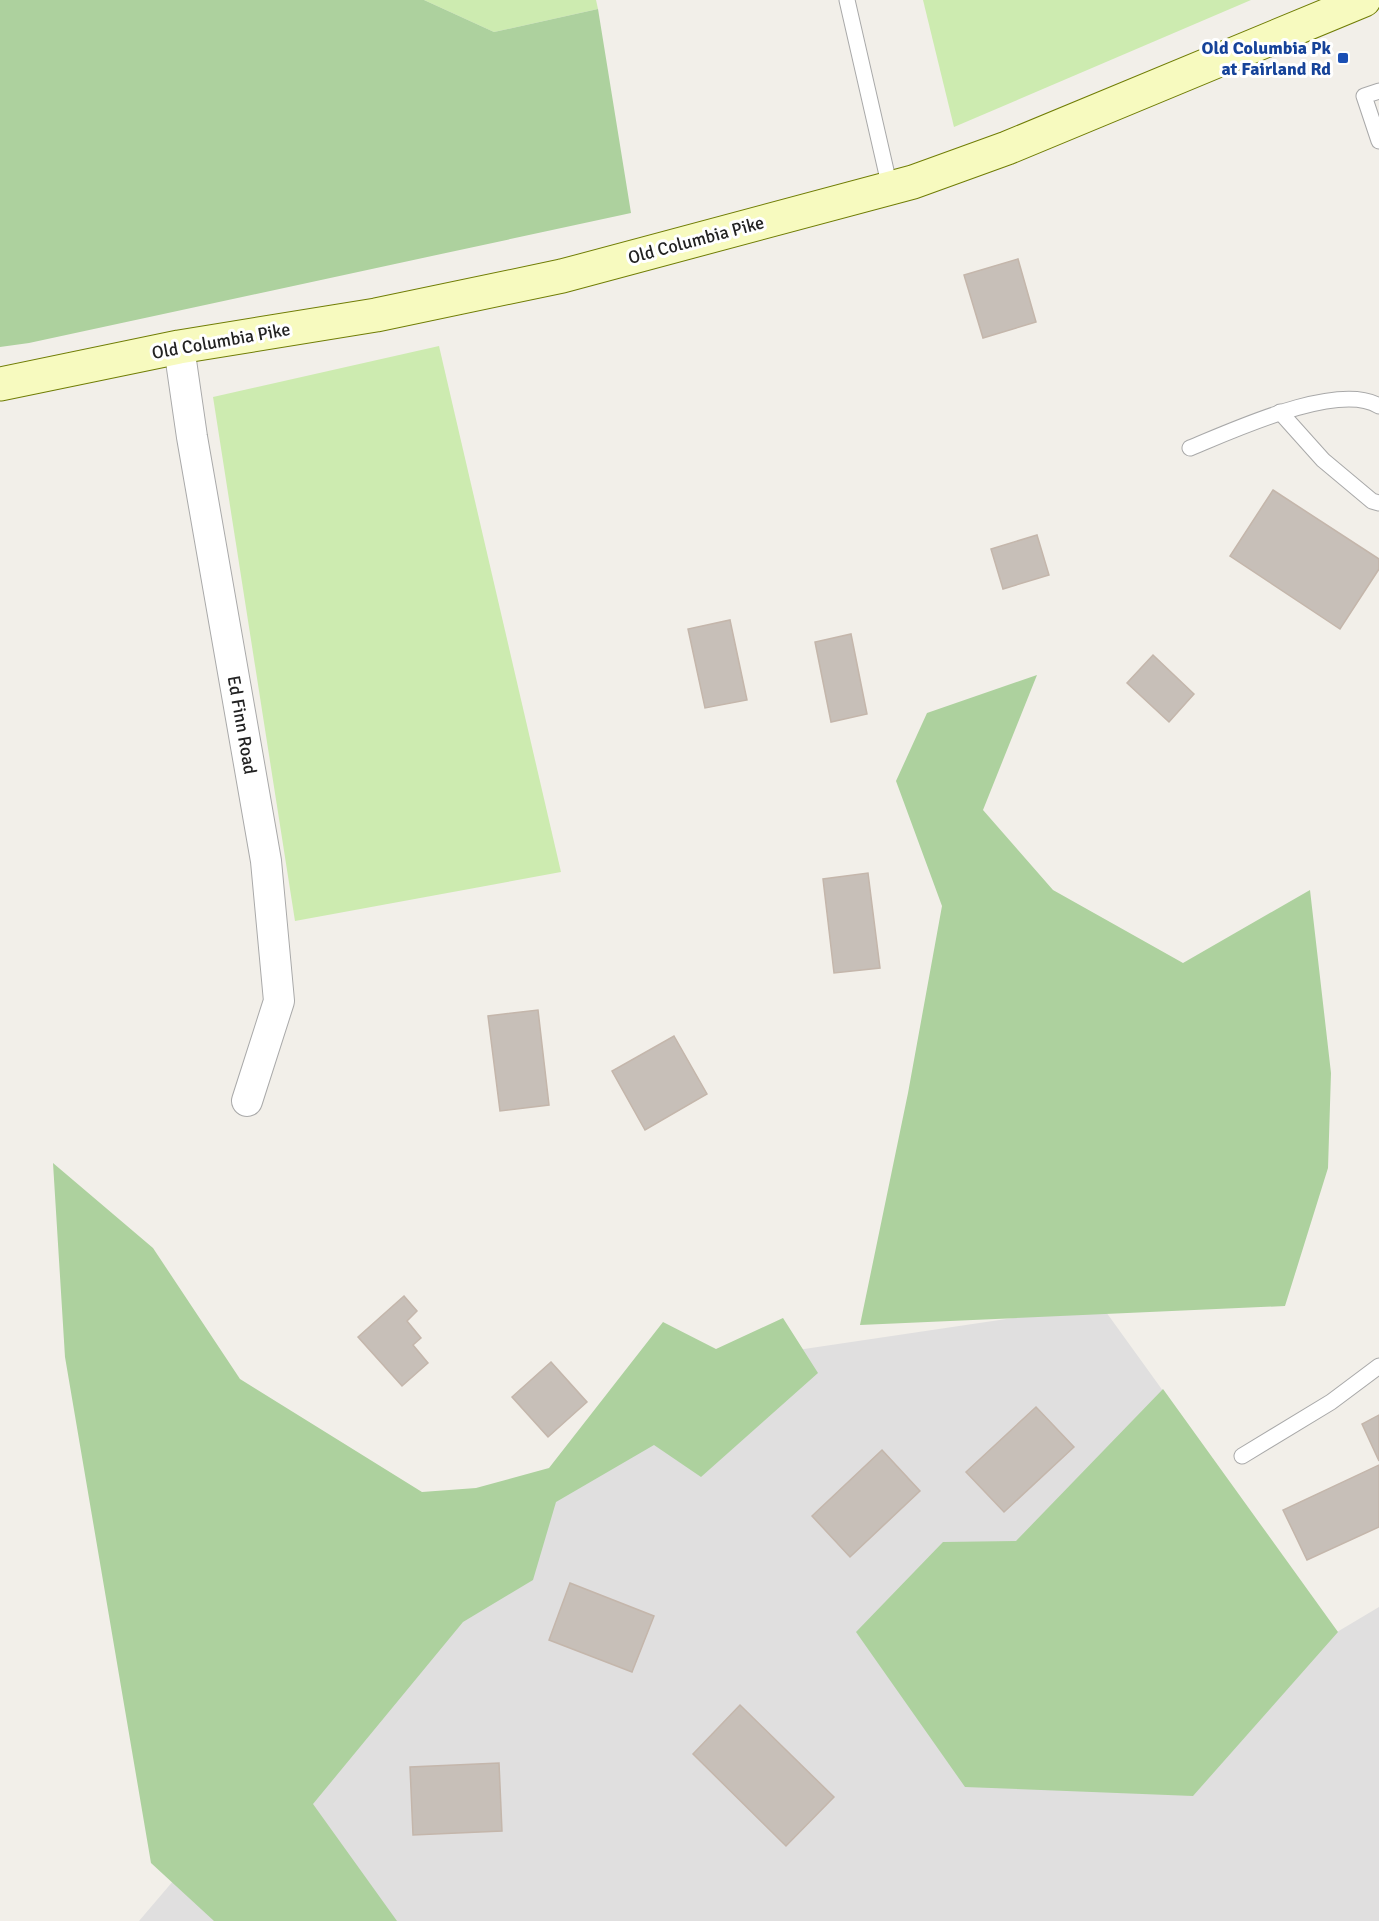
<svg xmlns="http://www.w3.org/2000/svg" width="1379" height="1921" font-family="Signika,sans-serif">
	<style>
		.residential { fill: #e0dfdf }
		.grass { fill: #cdebb0 }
		.forest { fill: #add19e }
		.building { fill: #c7bfb8; stroke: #c4b6ab; stroke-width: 1.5 }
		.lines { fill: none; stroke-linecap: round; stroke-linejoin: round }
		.service-casing { stroke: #a9a9a9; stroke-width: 17 }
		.minor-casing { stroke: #a9a9a9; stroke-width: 32 }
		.secondary-casing { stroke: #707d05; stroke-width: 35 }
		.service { stroke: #fff; stroke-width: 15 }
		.minor { stroke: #fff; stroke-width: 30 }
		.secondary { stroke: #f7fabf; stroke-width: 33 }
		.transit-dot { fill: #1a4fb4; stroke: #fff; stroke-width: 2 }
		.labels { text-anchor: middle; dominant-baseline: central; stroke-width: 6; stroke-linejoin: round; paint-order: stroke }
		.transit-label { font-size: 18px; font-weight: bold; fill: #164399; stroke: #fff; text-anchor: end }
		.street-label { font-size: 18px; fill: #222; stroke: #fff }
	</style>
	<rect width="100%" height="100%" fill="#f2efe9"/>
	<path class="residential" d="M 1101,1305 L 1337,1632 L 1379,1607 L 1379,1921 L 139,1921 L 463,1541 L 716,1362 Z"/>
	<g class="grass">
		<path d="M 424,0 L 596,0 L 598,9 L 494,32 Z"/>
		<path d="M 923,0 L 1251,0 L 954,127 Z"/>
		<path d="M 439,346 L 561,872 L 295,921 L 213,397 Z"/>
	</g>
	<g class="forest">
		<path d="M 0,0 L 424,0 L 494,32 L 598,9 L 631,213 L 29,343 L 0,347 Z"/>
		<path d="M 1037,675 L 983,810 L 1053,890 L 1183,963 L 1310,890 L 1331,1073 L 1328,1168 L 1285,1306 L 860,1325 L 908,1093 L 942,906 L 896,781 L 927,713 Z"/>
		<path d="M 53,1163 L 153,1248 L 240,1379 L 422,1492 L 476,1488 L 549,1468 L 663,1322 L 716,1349 L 783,1318 L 818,1373 L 701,1477 L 654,1445 L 556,1502 L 533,1580 L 463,1622 L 313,1804 L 397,1921 L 214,1921 L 151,1863 L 65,1357 Z"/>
		<path d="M 1163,1389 L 1338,1632 L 1193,1796 L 965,1787 L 856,1632 L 943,1542 L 1016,1541 Z"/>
	</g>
	<g class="building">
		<path d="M 1018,259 L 1036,322 L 983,338 L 964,275 Z"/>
		<path d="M 1273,490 L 1379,559 L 1379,569 L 1340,629 L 1230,556 Z"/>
		<path d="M 1037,535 L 1049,575 L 1003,589 L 991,549 Z"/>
		<path d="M 730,620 L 747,700 L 705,708 L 688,629 Z"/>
		<path d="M 851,634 L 867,714 L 831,722 L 815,642 Z"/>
		<path d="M 1153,655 L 1194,694 L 1169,722 L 1127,683 Z"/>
		<path d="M 868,873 L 880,968 L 834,973 L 823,879 Z"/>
		<path d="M 538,1010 L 549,1105 L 500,1111 L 488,1016 Z"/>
		<path d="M 674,1036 L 707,1094 L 645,1130 L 612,1071 Z"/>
		<path d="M 404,1296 L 417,1311 L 407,1321 L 421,1338 L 413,1345 L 428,1363 L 402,1386 L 358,1337 Z"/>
		<path d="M 551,1362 L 587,1402 L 548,1437 L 512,1397 Z"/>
		<path d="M 1036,1407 L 1074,1447 L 1004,1512 L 966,1472 Z"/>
		<path d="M 1379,1415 L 1379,1461 L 1362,1424 Z"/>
		<path d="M 882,1450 L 920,1491 L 850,1557 L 812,1516 Z"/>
		<path d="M 1379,1465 L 1379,1527 L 1307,1560 L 1283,1510 Z"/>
		<path d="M 570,1583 L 654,1616 L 632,1672 L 549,1640 Z"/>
		<path d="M 740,1705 L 834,1797 L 786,1846 L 693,1754 Z"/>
		<path d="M 499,1763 L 502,1831 L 413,1835 L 410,1767 Z"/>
	</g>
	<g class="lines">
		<defs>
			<g id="service">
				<path d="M 847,0 L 890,188"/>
				<path d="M 1379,91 L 1364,96 L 1379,141"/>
				<path d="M 1280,412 L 1323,460 L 1372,501 L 1379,503"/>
				<path d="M 1190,448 C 1232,431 1338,381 1379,406"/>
				<path d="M 1242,1456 L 1331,1402 L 1379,1366"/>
			</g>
			<path id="minor" d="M 179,347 L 192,437 L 266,861 L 279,1001 L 247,1101"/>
			<path id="secondary" d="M 0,384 L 179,347 L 376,315 L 562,276 L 913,182 L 1007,148 L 1364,0"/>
		</defs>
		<use href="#service" class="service-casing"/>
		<use href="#minor" class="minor-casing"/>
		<use href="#secondary" class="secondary-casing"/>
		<use href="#service" class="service"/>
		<use href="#minor" class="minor"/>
		<use href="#secondary" class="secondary"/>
	</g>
	<rect class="transit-dot" x="1337" y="52" width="12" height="12" rx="3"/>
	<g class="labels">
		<g class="transit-label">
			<text x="1331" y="48">Old Columbia Pk<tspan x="1331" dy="21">at Fairland Rd</tspan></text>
		</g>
		<g class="street-label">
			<text transform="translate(696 240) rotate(-15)">Old Columbia Pike</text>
			<text transform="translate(221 341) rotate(-10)">Old Columbia Pike</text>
			<text transform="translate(242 725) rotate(80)">Ed Finn Road</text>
		</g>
	</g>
</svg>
